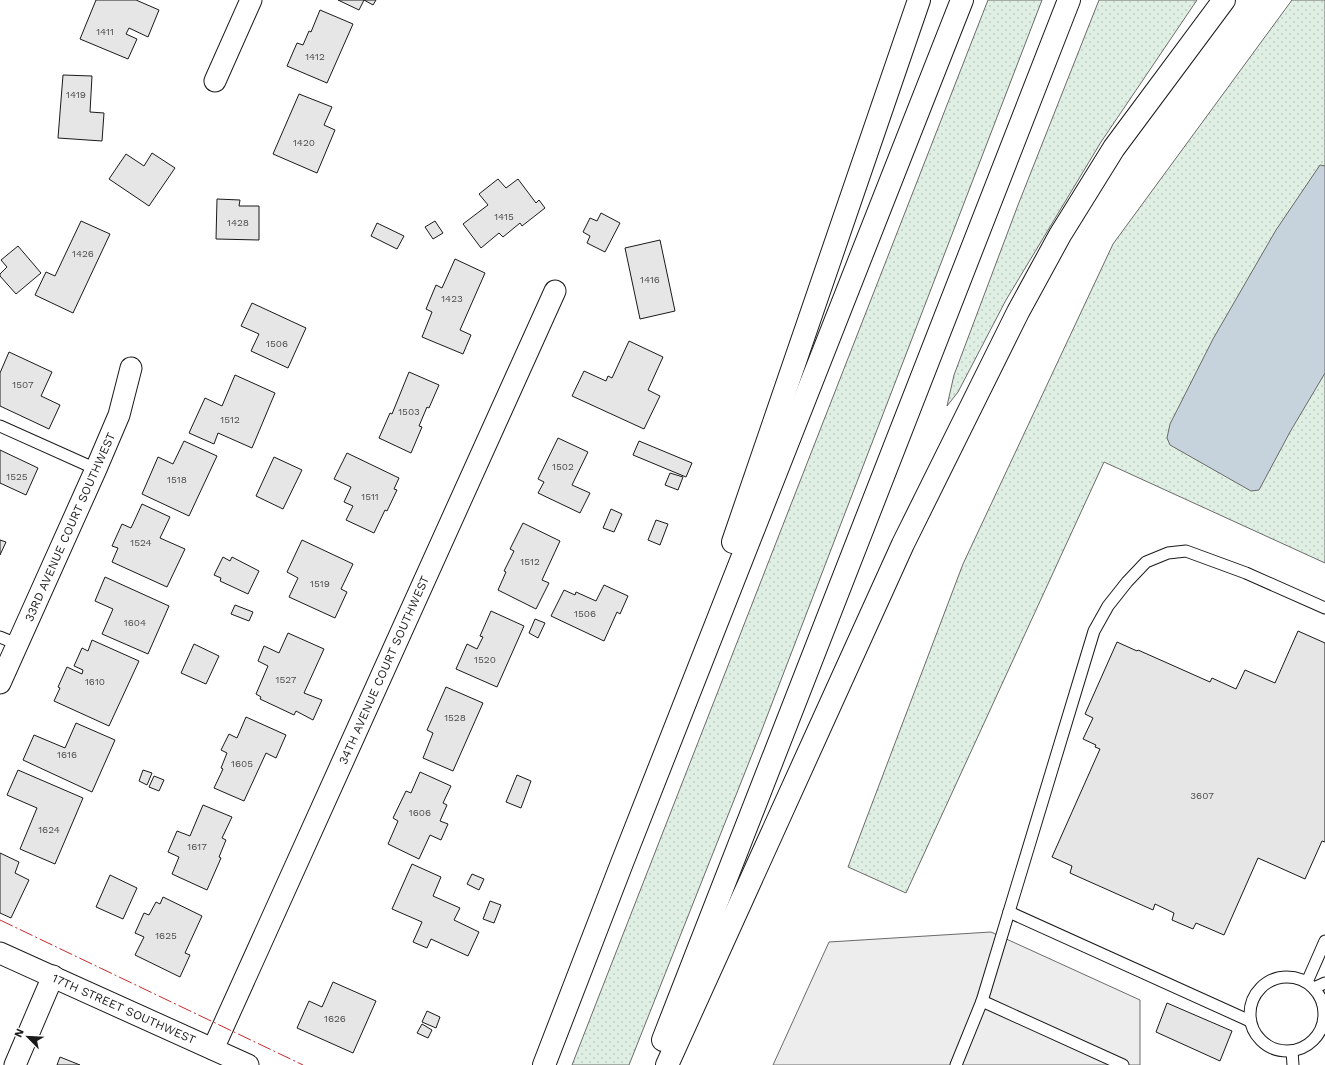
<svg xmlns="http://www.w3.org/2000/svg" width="1325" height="1065" font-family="'Work Sans',sans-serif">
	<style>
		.grass { fill: url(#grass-dots); stroke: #6a6a6a }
		.parking { fill: #ededed; stroke: #6a6a6a }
		.water { fill: #c6d2dc; stroke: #6a6a6a }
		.building { fill: #e6e6e6; stroke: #1a1a1a }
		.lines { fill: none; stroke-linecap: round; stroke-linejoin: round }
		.lane-casing { stroke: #1a1a1a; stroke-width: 13 }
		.street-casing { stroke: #1a1a1a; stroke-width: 23 }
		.highway-casing { stroke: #1a1a1a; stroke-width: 24 }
		.lane { stroke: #fff; stroke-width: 11 }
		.street { stroke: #fff; stroke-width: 21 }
		.highway { stroke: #fff; stroke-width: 22 }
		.power { stroke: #c62828; stroke-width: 1; stroke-dasharray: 14 3 2 3; stroke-linecap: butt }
		.labels { text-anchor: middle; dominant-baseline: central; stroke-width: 3; stroke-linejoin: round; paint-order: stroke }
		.number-label { font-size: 10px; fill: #4d4d4d }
		.street-label { font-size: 12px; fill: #1a1a1a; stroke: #fff }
	</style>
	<defs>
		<pattern id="grass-dots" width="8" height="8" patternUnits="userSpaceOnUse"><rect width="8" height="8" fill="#e0efe3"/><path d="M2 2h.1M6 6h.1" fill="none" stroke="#c0ccc2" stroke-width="1.8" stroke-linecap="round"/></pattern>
	</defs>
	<rect width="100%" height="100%" fill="#fff"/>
	<g class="grass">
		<path d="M 988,0 L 1042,0 L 761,732 L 629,1065 L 572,1065 Z"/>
		<path d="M 1099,0 L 1197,0 L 1101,142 L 1006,300 L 958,392 L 947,406 L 954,375 L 1018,205 Z"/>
		<path d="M 1292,0 L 1325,0 L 1325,563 L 1104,462 L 906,893 L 848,867 L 963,564 L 1113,244 Z"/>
	</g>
	<path class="parking" d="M 991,932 L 1140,1000 L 1140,1065 L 773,1065 L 829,942 Z"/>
	<path class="water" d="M 1320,165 L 1325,166 L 1325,373 L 1290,432 L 1259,490 L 1251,491 L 1170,445 L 1167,438 L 1170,424 L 1213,339 L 1276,230 Z"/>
	<g class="building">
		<path d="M 96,0 L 136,0 L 159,10 L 148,37 L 129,28 L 126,34 L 137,39 L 128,59 L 80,39 Z"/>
		<path d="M 338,0 L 376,0 L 373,5 L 364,0 L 359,10 Z"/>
		<path d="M 320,10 L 353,24 L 327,83 L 287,66 L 297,43 L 303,45 L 309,31 L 311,32 Z"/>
		<path d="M 63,75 L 92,76 L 90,112 L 104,113 L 102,141 L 58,138 Z"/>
		<path d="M 299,94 L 332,107 L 324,125 L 335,130 L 317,173 L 273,154 Z"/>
		<path d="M 152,153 L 175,168 L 149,206 L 109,179 L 126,154 L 144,166 Z"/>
		<path d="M 498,179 L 506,188 L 518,179 L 536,203 L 539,200 L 545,208 L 522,226 L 520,223 L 503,237 L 499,233 L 481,248 L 463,224 L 488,205 L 479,194 Z"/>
		<path d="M 217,199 L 240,200 L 239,206 L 259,206 L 259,240 L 216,239 Z"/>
		<path d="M 601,213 L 620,223 L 605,252 L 587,243 L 590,236 L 583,232 L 590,218 L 597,221 Z"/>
		<path d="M 81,221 L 110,234 L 73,313 L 35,295 L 46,272 L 55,276 Z"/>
		<path d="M 435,221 L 443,233 L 433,239 L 425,227 Z"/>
		<path d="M 377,223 L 404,236 L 397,249 L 371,236 Z"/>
		<path d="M 660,240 L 675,311 L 640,319 L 625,248 Z"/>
		<path d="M 18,246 L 41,273 L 16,294 L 0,276 L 0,274 L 7,267 L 1,260 Z"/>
		<path d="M 455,259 L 485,273 L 460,330 L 471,335 L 463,354 L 422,337 L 432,312 L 426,309 L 436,285 L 442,288 Z"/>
		<path d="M 252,303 L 306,328 L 288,368 L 251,351 L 259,334 L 241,326 Z"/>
		<path d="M 629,341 L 663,357 L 648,390 L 660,396 L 644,429 L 572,396 L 584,371 L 606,381 L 608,376 L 612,378 Z"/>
		<path d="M 9,352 L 52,372 L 41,396 L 60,405 L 49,429 L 0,406 L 0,373 Z"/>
		<path d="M 409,372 L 439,385 L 429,408 L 427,407 L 419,426 L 422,427 L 411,453 L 379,438 L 390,413 L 392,414 Z"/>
		<path d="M 235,375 L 275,393 L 252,448 L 218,433 L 214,444 L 189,433 L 205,398 L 222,406 Z"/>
		<path d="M 558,438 L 588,452 L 572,485 L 590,493 L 580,513 L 538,493 L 544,482 L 538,479 Z"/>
		<path d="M 184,441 L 217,456 L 189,516 L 142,494 L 158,457 L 173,464 Z"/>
		<path d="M 639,441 L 692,463 L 686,477 L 633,455 Z"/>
		<path d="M 0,450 L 38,468 L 26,495 L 0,483 Z"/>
		<path d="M 347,453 L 399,478 L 394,489 L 397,490 L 387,511 L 385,510 L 374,533 L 346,520 L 353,506 L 344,502 L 351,487 L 334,479 Z"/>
		<path d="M 274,457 L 302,470 L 283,509 L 256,496 Z"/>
		<path d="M 670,473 L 683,477 L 678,490 L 665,485 Z"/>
		<path d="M 142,504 L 170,517 L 160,538 L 185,549 L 167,587 L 112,562 L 118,548 L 112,546 L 122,524 L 131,528 Z"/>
		<path d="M 611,509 L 622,514 L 614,532 L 603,528 Z"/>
		<path d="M 656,520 L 668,524 L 660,545 L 648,540 Z"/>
		<path d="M 523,523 L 560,541 L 542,580 L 549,583 L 536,609 L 498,590 L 506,572 L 504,571 L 514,551 L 510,549 Z"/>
		<path d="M 0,540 L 6,542 L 0,555 Z"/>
		<path d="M 302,540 L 353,564 L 341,589 L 347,592 L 335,618 L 289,597 L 298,578 L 287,572 Z"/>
		<path d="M 223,557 L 230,561 L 232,557 L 259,571 L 248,594 L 220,581 L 221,578 L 214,575 Z"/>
		<path d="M 105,577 L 169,606 L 148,654 L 102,634 L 113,609 L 95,601 Z"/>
		<path d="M 604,585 L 628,596 L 620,614 L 617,612 L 604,641 L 551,616 L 564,590 L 575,595 L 576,592 L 596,601 Z"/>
		<path d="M 235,605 L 253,612 L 249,621 L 231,614 Z"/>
		<path d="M 491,611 L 524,626 L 497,687 L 456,669 L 467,644 L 477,649 L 483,637 L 480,636 Z"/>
		<path d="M 535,619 L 545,623 L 538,638 L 529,633 Z"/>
		<path d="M 1298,631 L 1325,643 L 1325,842 L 1322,841 L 1305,879 L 1258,858 L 1224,935 L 1196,923 L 1193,929 L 1172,920 L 1174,913 L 1155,904 L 1153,910 L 1070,873 L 1072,866 L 1052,857 L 1100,749 L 1095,747 L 1096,745 L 1083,739 L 1093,718 L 1085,714 L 1117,642 L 1137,651 L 1138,650 L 1210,682 L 1212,678 L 1236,689 L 1245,670 L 1275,683 Z"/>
		<path d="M 288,633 L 324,649 L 304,693 L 322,700 L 313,720 L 296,711 L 294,715 L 260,699 L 261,697 L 256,694 L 268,666 L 258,661 L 264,646 L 279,653 Z"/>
		<path d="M 92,640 L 139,661 L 109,726 L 54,701 L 60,688 L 58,687 L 67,667 L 82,674 L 83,670 L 74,666 L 82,648 L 88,651 Z"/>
		<path d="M 194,644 L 219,656 L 206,684 L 181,673 Z"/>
		<path d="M 446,687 L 483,703 L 453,771 L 423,758 L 433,733 L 427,730 Z"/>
		<path d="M 246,717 L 286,735 L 276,758 L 266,753 L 244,801 L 214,788 L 223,769 L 221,768 L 227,753 L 221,750 L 229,734 L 237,738 Z"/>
		<path d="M 76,723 L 115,740 L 92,792 L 23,760 L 34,735 L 65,748 Z"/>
		<path d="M 18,770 L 83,798 L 55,864 L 20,849 L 37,808 L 7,795 Z"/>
		<path d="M 143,770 L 152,773 L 147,785 L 139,781 Z"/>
		<path d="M 420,772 L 451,786 L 443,803 L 447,805 L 440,821 L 448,824 L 441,840 L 430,835 L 419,859 L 388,844 L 398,821 L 393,818 L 406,791 L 411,793 Z"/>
		<path d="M 517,775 L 531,781 L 521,808 L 506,802 Z"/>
		<path d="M 154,776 L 164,780 L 159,791 L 149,787 Z"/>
		<path d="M 203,805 L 232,817 L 222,838 L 226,840 L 219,857 L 221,858 L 207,890 L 172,874 L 179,857 L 168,852 L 177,831 L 190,836 Z"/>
		<path d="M 0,853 L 19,862 L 15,873 L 29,880 L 11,918 L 0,913 Z"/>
		<path d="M 412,864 L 441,877 L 433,896 L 460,908 L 454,920 L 479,932 L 468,956 L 431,939 L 427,948 L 413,942 L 422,922 L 392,909 Z"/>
		<path d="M 472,874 L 484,879 L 479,890 L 467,884 Z"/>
		<path d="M 110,875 L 137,888 L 123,919 L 96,907 Z"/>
		<path d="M 163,897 L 202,916 L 185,953 L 190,955 L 180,977 L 135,955 L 144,937 L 135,933 L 144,913 L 149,915 L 156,902 L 160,904 Z"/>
		<path d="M 490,901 L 501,905 L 494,923 L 483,919 Z"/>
		<path d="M 333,982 L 376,1001 L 353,1053 L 297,1028 L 309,1001 L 322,1007 Z"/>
		<path d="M 1167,1003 L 1232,1031 L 1220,1061 L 1156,1032 Z"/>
		<path d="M 427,1011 L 440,1017 L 436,1028 L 422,1022 Z"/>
		<path d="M 422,1024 L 432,1030 L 428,1038 L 417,1033 Z"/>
		<path d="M 60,1057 L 80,1065 L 57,1065 Z"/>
	</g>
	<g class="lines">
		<defs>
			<g id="lane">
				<path d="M 0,426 L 96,469"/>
				<path d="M 0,637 L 17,644"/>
				<path d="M 1009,912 L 1250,1021"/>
				<circle cx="1287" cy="1014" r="37"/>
				<path d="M 1307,982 L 1325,941"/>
				<path d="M 1314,988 L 1325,983"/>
				<path d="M 982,1001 L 1123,1065"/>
				<path d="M 1292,1051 L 1293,1065"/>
				<path d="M 956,1065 L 982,1001 L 1094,631 L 1108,606 L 1127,582 L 1146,562 L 1168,553 L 1186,551 L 1246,573 L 1325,608"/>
			</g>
			<g id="street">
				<path d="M 215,81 L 251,0"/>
				<path d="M 0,683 L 96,469 L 119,415 L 131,368"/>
				<path d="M 0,953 L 248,1065"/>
				<path d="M 213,1049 L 555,291"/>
				<path d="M 15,1065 L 53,976"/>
			</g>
			<g id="highway">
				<path d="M 733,542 L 919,0"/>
				<path d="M 663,1040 L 1069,0"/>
				<path d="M 544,1065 L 622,863 L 962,0"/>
				<path d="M 667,1065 L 903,544 L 1018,312 L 1060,235 L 1114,148 L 1224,0"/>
			</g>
		</defs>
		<use href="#lane" class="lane-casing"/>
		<use href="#street" class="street-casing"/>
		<use href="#highway" class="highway-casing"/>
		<use href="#lane" class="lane"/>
		<use href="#street" class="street"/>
		<use href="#highway" class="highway"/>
		<path class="power" d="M 0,920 L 303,1065"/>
	</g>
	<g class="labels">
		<g class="number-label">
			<text x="105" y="31">1411</text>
			<text x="315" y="56">1412</text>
			<text x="76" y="94">1419</text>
			<text x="304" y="142">1420</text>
			<text x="504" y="216">1415</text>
			<text x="238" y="222">1428</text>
			<text x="83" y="253">1426</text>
			<text x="650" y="279">1416</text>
			<text x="452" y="298">1423</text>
			<text x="277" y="343">1506</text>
			<text x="23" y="384">1507</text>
			<text x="409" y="411">1503</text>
			<text x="230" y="419">1512</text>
			<text x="563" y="466">1502</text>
			<text x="17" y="476">1525</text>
			<text x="177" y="479">1518</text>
			<text x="370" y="496">1511</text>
			<text x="141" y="542">1524</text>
			<text x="530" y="561">1512</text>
			<text x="320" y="583">1519</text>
			<text x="585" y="613">1506</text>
			<text x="135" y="622">1604</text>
			<text x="485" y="659">1520</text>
			<text x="286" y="679">1527</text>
			<text x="95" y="681">1610</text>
			<text x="455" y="717">1528</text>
			<text x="67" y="754">1616</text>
			<text x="242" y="763">1605</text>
			<text x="1202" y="795">3607</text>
			<text x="420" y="812">1606</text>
			<text x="49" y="829">1624</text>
			<text x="197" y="846">1617</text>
			<text x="166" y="935">1625</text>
			<text x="335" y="1018">1626</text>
		</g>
		<g class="street-label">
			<text transform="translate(70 527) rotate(-66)">33RD AVENUE COURT SOUTHWEST</text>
			<text transform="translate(384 670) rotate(-66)">34TH AVENUE COURT SOUTHWEST</text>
			<text transform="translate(124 1009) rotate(24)">17TH STREET SOUTHWEST</text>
		</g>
	</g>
	<g transform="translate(28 1037) rotate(294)" stroke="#ffffff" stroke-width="3" paint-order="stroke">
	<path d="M0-3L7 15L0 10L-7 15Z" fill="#1a1a1a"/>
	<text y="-6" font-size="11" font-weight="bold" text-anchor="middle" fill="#1a1a1a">N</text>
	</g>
</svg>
